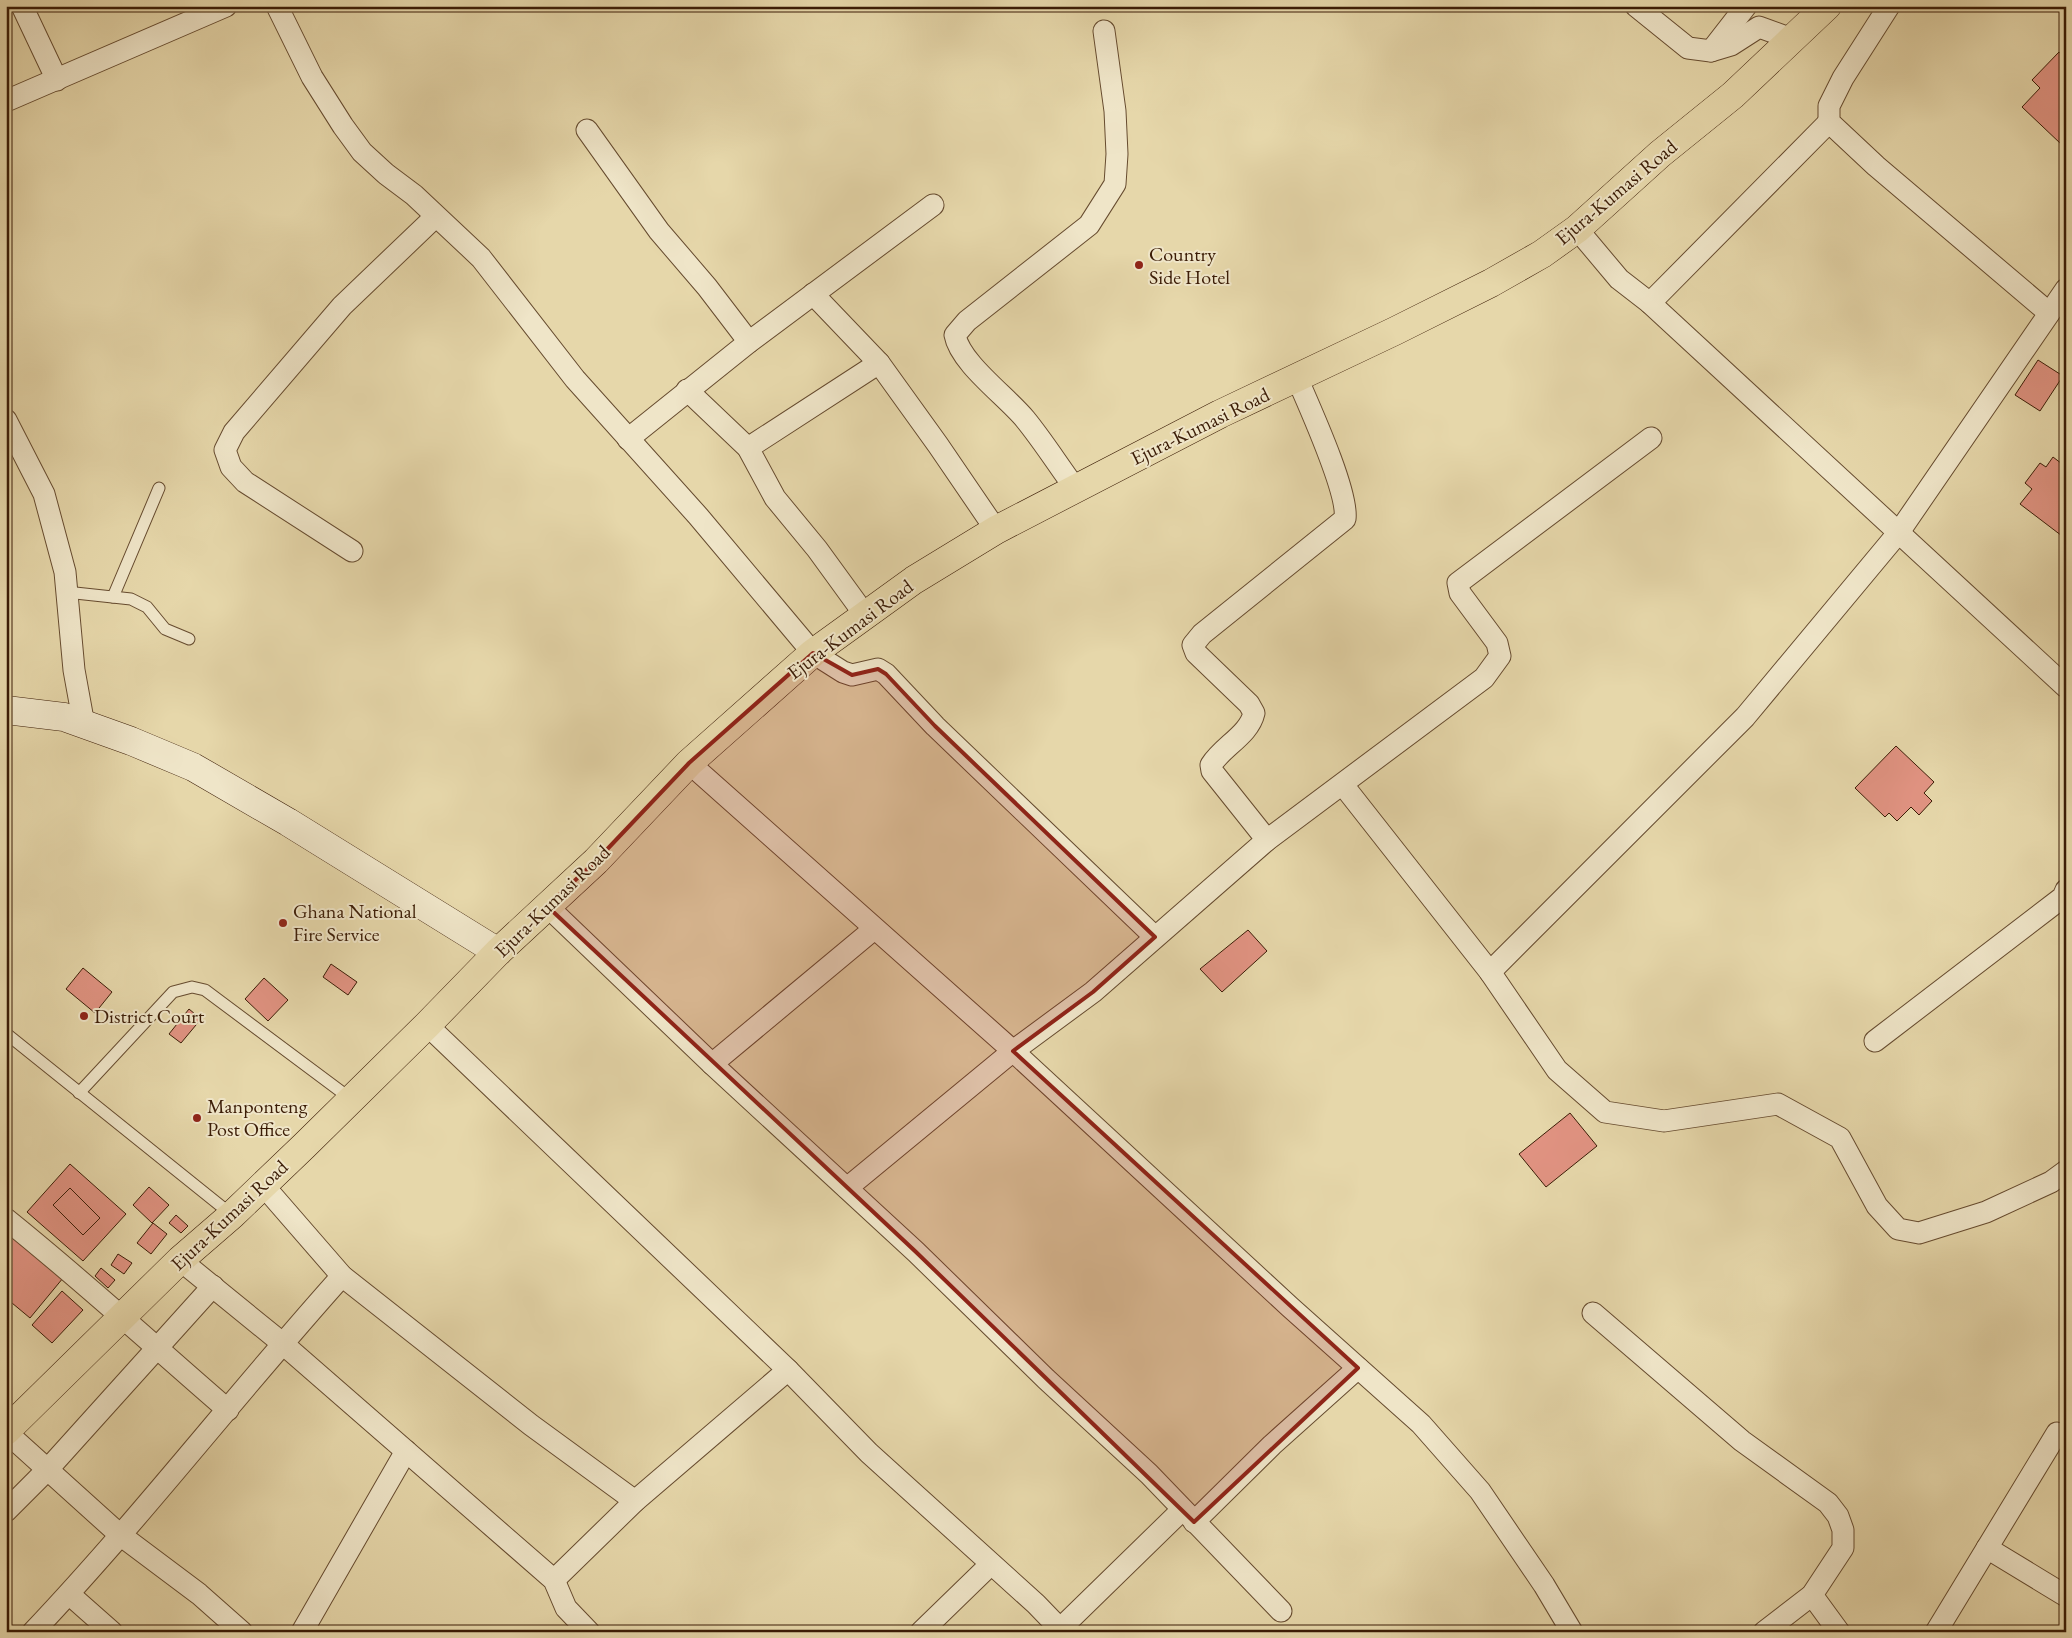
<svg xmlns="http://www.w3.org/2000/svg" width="2072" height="1638" font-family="'EB Garamond',serif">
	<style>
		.building { fill: #e19382; stroke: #3b1c06; fill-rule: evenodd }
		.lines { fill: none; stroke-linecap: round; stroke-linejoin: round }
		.lane-casing { stroke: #664b2f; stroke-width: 13 }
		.street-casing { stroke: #664b2f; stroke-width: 23 }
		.secondary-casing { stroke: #3b1c06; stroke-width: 29 }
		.primary-casing { stroke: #3b1c06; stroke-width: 29 }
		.lane { stroke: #efe5c8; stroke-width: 11 }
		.street { stroke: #efe5c8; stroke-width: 21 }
		.secondary { stroke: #efe5c8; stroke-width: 28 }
		.primary { stroke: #e6d7aa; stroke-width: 28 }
		.marked { fill: #8f2418; fill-opacity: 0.2; stroke: #8f2418; stroke-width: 4; stroke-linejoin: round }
		.poi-dot { fill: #8f2418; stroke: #efe5c8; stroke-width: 2 }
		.labels { text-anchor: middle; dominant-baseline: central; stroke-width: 4; stroke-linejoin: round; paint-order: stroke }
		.street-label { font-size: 20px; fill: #3b1c06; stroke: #efe5c8 }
		.poi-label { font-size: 20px; fill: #3b1c06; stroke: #efe5c8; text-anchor: start }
	</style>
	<rect width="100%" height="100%" fill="#e6d7aa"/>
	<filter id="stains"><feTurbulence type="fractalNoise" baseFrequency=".004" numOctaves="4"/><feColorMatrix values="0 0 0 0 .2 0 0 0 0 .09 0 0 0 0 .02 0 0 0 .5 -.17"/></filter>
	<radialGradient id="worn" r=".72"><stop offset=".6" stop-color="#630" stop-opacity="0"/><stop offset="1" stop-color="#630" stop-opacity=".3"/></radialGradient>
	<g class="building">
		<path d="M 2059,52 L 2066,58 L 2066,140 L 2061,144 L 2022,107 L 2040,88 L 2032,80 Z"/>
		<path d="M 2038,360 L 2063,376 L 2040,411 L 2015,395 Z"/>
		<path d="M 2053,457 L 2066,467 L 2066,539 L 2020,504 L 2032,489 L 2025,483 L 2040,463 L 2046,467 Z"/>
		<path d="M 1896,746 L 1934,782 L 1924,793 L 1932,801 L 1919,815 L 1911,807 L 1897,821 L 1889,813 L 1885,817 L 1855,788 Z"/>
		<path d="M 1248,930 L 1267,951 L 1222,992 L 1200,969 Z"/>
		<path d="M 331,964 L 357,982 L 348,995 L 323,977 Z"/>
		<path d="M 83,968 L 112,992 L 95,1013 L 66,989 Z"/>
		<path d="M 264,978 L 288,1000 L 268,1021 L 245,999 Z"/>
		<path d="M 189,1009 L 201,1019 L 181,1043 L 169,1034 Z"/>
		<path d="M 1570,1113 L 1597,1146 L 1546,1187 L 1519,1154 Z"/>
		<path d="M 70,1164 L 126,1214 L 83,1261 L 27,1212 ZM 70,1188 L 100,1218 L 83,1235 L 53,1205 Z"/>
		<path d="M 149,1187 L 169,1205 L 152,1223 L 133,1205 Z"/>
		<path d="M 70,1188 L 100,1218 L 83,1235 L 53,1205 Z"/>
		<path d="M 176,1215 L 188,1226 L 181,1233 L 169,1223 Z"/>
		<path d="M 153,1223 L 167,1234 L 151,1254 L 137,1243 Z"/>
		<path d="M 13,1227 L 68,1272 L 30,1318 L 6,1298 L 6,1234 Z"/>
		<path d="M 118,1254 L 132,1263 L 124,1274 L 111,1265 Z"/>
		<path d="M 101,1268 L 115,1280 L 108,1288 L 95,1276 Z"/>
		<path d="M 62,1291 L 83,1310 L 52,1343 L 32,1325 Z"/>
	</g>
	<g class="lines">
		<defs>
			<g id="lane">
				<path d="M 66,592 L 131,599 L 147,607 L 165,629 L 189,639"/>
				<path d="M 113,597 L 159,488"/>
				<path d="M 8,1035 L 232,1215"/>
				<path d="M 79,1093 L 173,992 L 192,987 L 205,990 L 351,1099"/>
			</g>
			<g id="street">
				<path d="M 22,6 L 57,80"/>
				<path d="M 277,6 L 312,77 L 343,126 L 362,152 L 386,174 L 414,195 L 481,258 L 575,379 L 698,516 L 813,653 L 843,672 L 852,675 L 878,669 L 886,674 L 935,726 L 1155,937"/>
				<path d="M 1636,6 L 1688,48 L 1711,51 L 1731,45 L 1759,27 L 1792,39"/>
				<path d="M 1889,6 L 1843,78 L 1829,106 L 1829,122 L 1876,166 L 2048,312"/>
				<path d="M 1711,51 L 1746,6"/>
				<path d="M 6,101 L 226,6"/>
				<path d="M 587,130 L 659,231 L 707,287 L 749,342"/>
				<path d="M 1577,229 L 1619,279 L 1650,303 L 2066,687"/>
				<path d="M 813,294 L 879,363 L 938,445 L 996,530"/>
				<path d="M 1650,303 L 1829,122"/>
				<path d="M 687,390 L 748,448 L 775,498 L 817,549 L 865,615"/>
				<path d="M 6,420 L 44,494 L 65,572 L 74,670 L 84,725"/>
				<path d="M 628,439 L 749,342 L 933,205"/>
				<path d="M 748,448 L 879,363"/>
				<path d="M 1075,488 C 1058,465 1043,441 1025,419 C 1006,396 960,363 955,335 L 967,321 L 1089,225 L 1115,184 L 1117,154 L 1115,111 L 1104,31"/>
				<path d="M 352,551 L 245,482 L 231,467 L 225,450 L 234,432 L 342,306 L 435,217"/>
				<path d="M 689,763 L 1013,1051 L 1290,1307 L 1421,1424 L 1480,1491 L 1544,1585 L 1572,1632"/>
				<path d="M 1343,785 L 1490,972 L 1557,1070 L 1605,1112 L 1664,1121 L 1778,1104 L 1840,1138 L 1877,1206 L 1898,1229 L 1919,1233 L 1986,1212 L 2051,1182 L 2066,1171"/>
				<path d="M 1267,840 L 1212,771 L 1211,765 C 1223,746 1249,735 1254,713 L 1249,704 L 1196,653 L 1193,645 L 1202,634 L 1345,519 C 1349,493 1309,406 1297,378"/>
				<path d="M 547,906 L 712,1064 L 916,1252 L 1046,1379 L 1149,1474 L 1281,1611"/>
				<path d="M 1490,972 L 1745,717 L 1899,532 L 2066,289"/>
				<path d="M 427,1025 L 788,1370 L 869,1453 L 1036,1604 L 1063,1632"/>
				<path d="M 1875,1041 L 2063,897 L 2066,890"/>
				<path d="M 712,1064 L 874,929"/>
				<path d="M 263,1185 L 342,1276 L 531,1425 L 635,1501"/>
				<path d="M 847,1188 L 1013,1051 L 1093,992 L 1267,840 L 1484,678 L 1500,656 L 1497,643 L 1460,593 L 1458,583 L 1651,438"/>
				<path d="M 6,1219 C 82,1280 154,1346 228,1410"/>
				<path d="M 180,1260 L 282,1343 L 554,1580 L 566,1608 L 589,1632"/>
				<path d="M 1593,1313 L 1742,1441 L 1828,1503 L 1838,1516 L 1843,1530 L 1843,1548 L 1812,1595 L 1764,1632"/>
				<path d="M 6,1432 L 119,1534 L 199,1594 L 242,1632"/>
				<path d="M 6,1511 L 48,1469 L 213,1286"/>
				<path d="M 1194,1522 L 1272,1445 L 1358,1368"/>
				<path d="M 1987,1548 L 2066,1596"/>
				<path d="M 554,1580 L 635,1501 L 788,1370"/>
				<path d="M 69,1594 L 112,1632"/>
				<path d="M 1812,1595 L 1839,1632"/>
				<path d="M 1060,1629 L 1182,1510"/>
				<path d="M 33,1632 C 141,1518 237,1393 342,1276"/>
				<path d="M 302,1632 L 406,1451"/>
				<path d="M 921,1632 L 991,1564"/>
				<path d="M 1936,1632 L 2057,1433"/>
			</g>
			<path id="secondary" d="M 6,710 L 64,717 L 131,741 L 193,767 L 288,822 L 498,952"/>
			<path id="primary" d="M 6,1431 L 180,1260 L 232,1215 L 304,1146 L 427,1025 L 498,952 L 596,861 L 689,763 L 813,653 L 914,580 L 996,530 L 1220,414 L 1395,331 L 1491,283 L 1542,254 L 1577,229 L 1660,154 L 1733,95 L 1827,6"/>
		</defs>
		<use href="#lane" class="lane-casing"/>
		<use href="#street" class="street-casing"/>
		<use href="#secondary" class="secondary-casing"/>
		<use href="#primary" class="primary-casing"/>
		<use href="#lane" class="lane"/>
		<use href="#street" class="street"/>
		<use href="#secondary" class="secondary"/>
		<use href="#primary" class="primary"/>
	</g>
	<path class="marked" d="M 813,653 L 852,675 L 878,669 L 886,674 L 935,726 L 1155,937 L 1093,992 L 1013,1051 L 1358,1368 L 1194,1522 L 916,1252 L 547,906 L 596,861 L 689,763 Z"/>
	<g class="poi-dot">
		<circle cx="1139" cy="265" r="5"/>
		<circle cx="283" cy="923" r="5"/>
		<circle cx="84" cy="1016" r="5"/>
		<circle cx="197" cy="1118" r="5"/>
	</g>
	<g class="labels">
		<g class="street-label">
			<text transform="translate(1616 192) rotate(-40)">Ejura-Kumasi Road</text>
			<text transform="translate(1200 426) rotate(-26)">Ejura-Kumasi Road</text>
			<text transform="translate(850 629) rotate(-37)">Ejura-Kumasi Road</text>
			<text transform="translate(552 901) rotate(-44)">Ejura-Kumasi Road</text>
			<text transform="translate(229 1215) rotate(-43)">Ejura-Kumasi Road</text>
		</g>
		<g class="poi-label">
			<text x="1149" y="254">Country<tspan x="1149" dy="23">Side Hotel</tspan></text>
			<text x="293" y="911">Ghana National<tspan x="293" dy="23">Fire Service</tspan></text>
			<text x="94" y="1016">District Court</text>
			<text x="207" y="1106">Manponteng<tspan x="207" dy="23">Post Office</tspan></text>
		</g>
	</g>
	<rect width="2072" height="1638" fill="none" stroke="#e6d7aa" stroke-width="25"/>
	<rect x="8" y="8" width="2057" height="1623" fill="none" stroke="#3b1c06" stroke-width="2.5"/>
	<rect x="12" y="12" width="2047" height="1613" fill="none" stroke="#3b1c06"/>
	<rect width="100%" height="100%" filter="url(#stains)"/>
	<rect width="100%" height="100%" fill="url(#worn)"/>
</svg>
